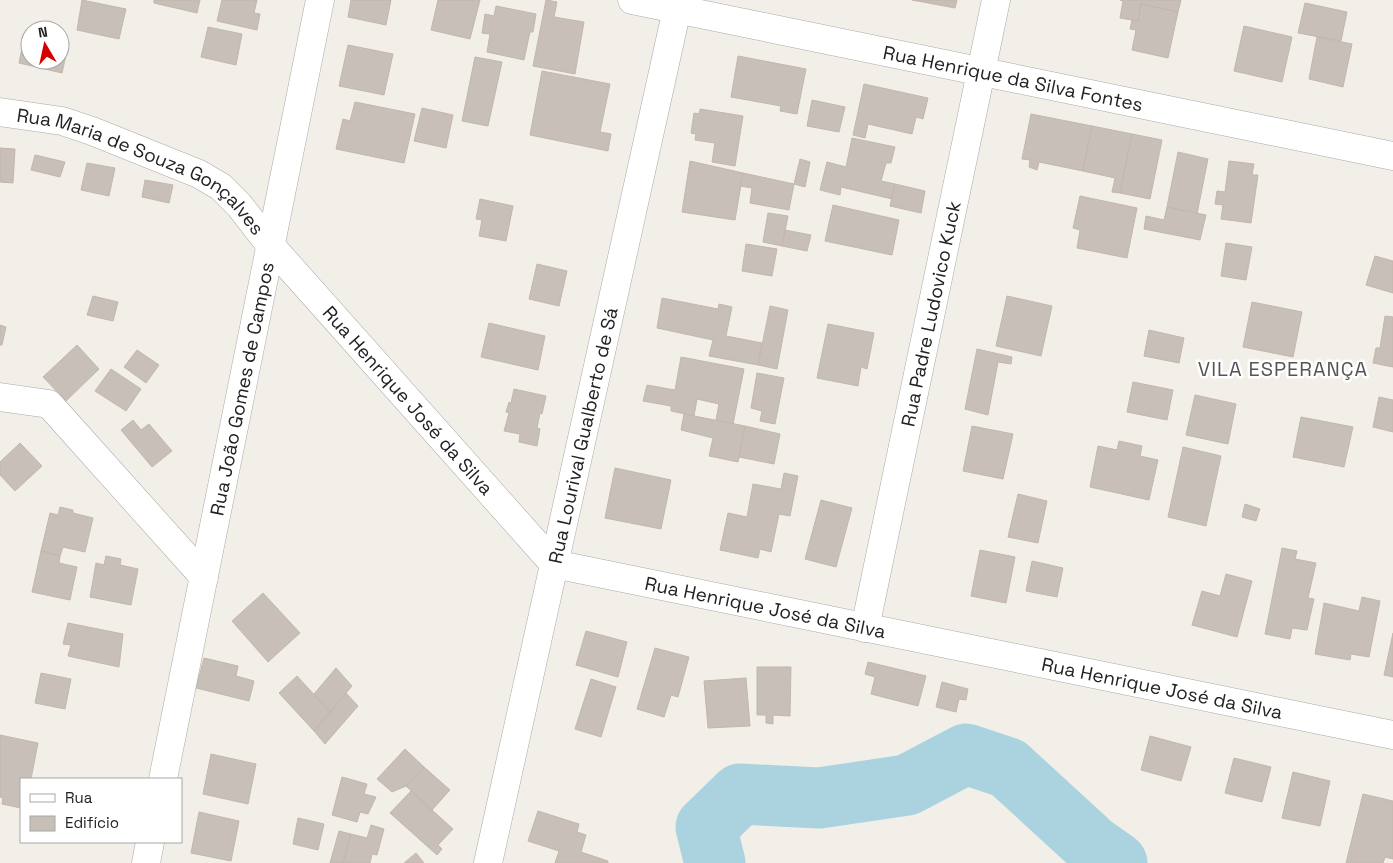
<svg xmlns="http://www.w3.org/2000/svg" width="1393" height="863" font-family="'Space Grotesk',sans-serif">
	<style>
		.lines { fill: none; stroke-linecap: round; stroke-linejoin: round }
		.river { stroke: #aad3df; stroke-width: 61 }
		.building { fill: #c7bfb8; stroke: #c4b6ab }
		.minor-casing { stroke: #a9a9a9; stroke-width: 29 }
		.minor { stroke: #fff; stroke-width: 28 }
		.labels { text-anchor: middle; dominant-baseline: central; stroke-width: 5; stroke-linejoin: round; paint-order: stroke }
		.street-label { font-size: 19px; fill: #222; stroke: #fff }
		.neighbourhood-label { font-size: 20px; letter-spacing: 1px; fill: #555; stroke: #fff }
	</style>
	<rect width="100%" height="100%" fill="#f2efe9"/>
	<g class="lines">
		<path class="river" d="M 715,863 L 706,827 L 740,794 L 819,798 L 907,785 L 966,754 L 1008,768 L 1093,846 L 1117,863"/>
	</g>
	<g class="building">
		<path d="M 82,0 L 126,9 L 119,39 L 77,30 Z"/>
		<path d="M 154,0 L 200,0 L 197,13 L 154,3 Z"/>
		<path d="M 222,0 L 257,0 L 254,13 L 260,14 L 257,30 L 217,21 Z"/>
		<path d="M 351,0 L 391,0 L 386,25 L 348,17 Z"/>
		<path d="M 438,0 L 480,0 L 470,39 L 431,30 Z"/>
		<path d="M 546,0 L 557,2 L 554,17 L 584,22 L 575,74 L 533,66 Z"/>
		<path d="M 912,0 L 957,0 L 955,8 Z"/>
		<path d="M 1120,0 L 1181,0 L 1178,12 L 1141,4 L 1138,21 L 1120,18 L 1123,1 Z"/>
		<path d="M 1305,3 L 1347,12 L 1341,41 L 1298,33 Z"/>
		<path d="M 1141,4 L 1178,12 L 1168,58 L 1132,50 L 1136,30 L 1130,29 L 1132,20 L 1138,21 Z"/>
		<path d="M 496,6 L 536,14 L 533,32 L 530,32 L 524,60 L 487,52 L 490,34 L 482,33 L 485,14 L 494,16 Z"/>
		<path d="M 1244,26 L 1292,37 L 1282,82 L 1234,71 Z"/>
		<path d="M 208,27 L 242,34 L 236,65 L 201,57 Z"/>
		<path d="M 25,33 L 30,34 L 30,60 L 60,60 L 60,40 L 69,42 L 62,73 L 19,63 Z"/>
		<path d="M 1317,37 L 1352,44 L 1343,87 L 1309,79 Z"/>
		<path d="M 348,45 L 393,54 L 384,95 L 339,86 Z"/>
		<path d="M 738,56 L 806,69 L 797,114 L 780,111 L 781,106 L 731,97 Z"/>
		<path d="M 475,57 L 502,62 L 488,126 L 462,121 Z"/>
		<path d="M 542,71 L 610,84 L 600,132 L 611,134 L 608,151 L 530,135 Z"/>
		<path d="M 864,84 L 928,98 L 923,119 L 916,117 L 912,134 L 868,124 L 865,138 L 853,135 Z"/>
		<path d="M 812,100 L 845,107 L 839,132 L 807,126 Z"/>
		<path d="M 355,102 L 415,114 L 404,163 L 336,149 L 343,119 L 350,121 Z"/>
		<path d="M 422,108 L 453,115 L 446,148 L 414,141 Z"/>
		<path d="M 700,109 L 743,116 L 735,166 L 712,162 L 715,143 L 695,140 L 696,134 L 691,133 L 694,113 L 699,114 Z"/>
		<path d="M 1031,114 L 1092,126 L 1083,171 L 1039,162 L 1037,170 L 1029,167 L 1030,160 L 1022,159 Z"/>
		<path d="M 1092,126 L 1132,134 L 1120,193 L 1112,192 L 1115,178 L 1083,171 Z"/>
		<path d="M 1132,134 L 1162,140 L 1150,199 L 1120,193 Z"/>
		<path d="M 852,138 L 895,147 L 891,163 L 886,163 L 881,181 L 895,184 L 892,199 L 841,187 L 840,195 L 820,190 L 827,162 L 846,167 Z"/>
		<path d="M 0,148 L 15,149 L 13,183 L 0,182 Z"/>
		<path d="M 1178,152 L 1208,159 L 1197,214 L 1167,207 Z"/>
		<path d="M 35,155 L 65,162 L 60,177 L 31,170 Z"/>
		<path d="M 800,159 L 810,162 L 805,187 L 794,184 Z"/>
		<path d="M 690,161 L 743,173 L 735,220 L 682,212 Z"/>
		<path d="M 1229,161 L 1254,164 L 1252,175 L 1258,175 L 1251,223 L 1221,219 L 1223,205 L 1215,204 L 1217,191 L 1225,192 Z"/>
		<path d="M 87,163 L 115,168 L 109,196 L 81,190 Z"/>
		<path d="M 743,173 L 794,184 L 789,210 L 750,203 L 752,188 L 740,186 Z"/>
		<path d="M 145,180 L 173,185 L 169,203 L 142,197 Z"/>
		<path d="M 895,184 L 925,191 L 921,213 L 890,206 Z"/>
		<path d="M 1080,196 L 1137,208 L 1127,258 L 1077,248 L 1080,230 L 1073,228 Z"/>
		<path d="M 480,199 L 513,206 L 506,241 L 479,236 L 482,220 L 476,219 Z"/>
		<path d="M 833,205 L 899,220 L 892,255 L 825,241 Z"/>
		<path d="M 1167,207 L 1206,215 L 1200,240 L 1144,229 L 1146,216 L 1164,220 Z"/>
		<path d="M 768,213 L 788,216 L 782,246 L 763,242 Z"/>
		<path d="M 785,230 L 811,235 L 807,251 L 782,246 Z"/>
		<path d="M 1226,243 L 1252,247 L 1246,280 L 1221,276 Z"/>
		<path d="M 746,244 L 777,249 L 772,276 L 742,271 Z"/>
		<path d="M 1375,256 L 1393,261 L 1393,293 L 1366,285 Z"/>
		<path d="M 537,264 L 567,271 L 559,306 L 529,299 Z"/>
		<path d="M 93,296 L 118,302 L 113,321 L 87,315 Z"/>
		<path d="M 1007,296 L 1052,306 L 1041,356 L 996,346 Z"/>
		<path d="M 662,298 L 718,309 L 719,304 L 732,307 L 726,336 L 762,343 L 758,365 L 709,356 L 713,340 L 657,328 Z"/>
		<path d="M 1252,302 L 1302,312 L 1293,357 L 1243,347 Z"/>
		<path d="M 770,306 L 788,310 L 777,369 L 758,365 Z"/>
		<path d="M 1385,316 L 1393,317 L 1393,367 L 1373,363 L 1376,348 L 1380,348 Z"/>
		<path d="M 489,323 L 545,336 L 538,370 L 481,357 Z"/>
		<path d="M 828,324 L 874,333 L 867,369 L 861,367 L 858,386 L 817,378 Z"/>
		<path d="M 0,325 L 6,327 L 2,345 L 0,345 Z"/>
		<path d="M 1149,330 L 1184,338 L 1179,363 L 1144,356 Z"/>
		<path d="M 77,345 L 99,369 L 66,401 L 43,377 Z"/>
		<path d="M 977,349 L 1012,357 L 1011,364 L 998,362 L 988,415 L 965,409 Z"/>
		<path d="M 137,350 L 159,365 L 146,383 L 124,367 Z"/>
		<path d="M 681,357 L 744,369 L 733,424 L 716,420 L 719,404 L 697,399 L 694,416 L 671,411 L 671,406 L 643,401 L 647,385 L 675,390 Z"/>
		<path d="M 111,369 L 141,389 L 126,411 L 95,391 Z"/>
		<path d="M 757,373 L 784,378 L 775,424 L 760,421 L 762,411 L 751,408 Z"/>
		<path d="M 1133,382 L 1173,390 L 1167,420 L 1127,412 Z"/>
		<path d="M 514,389 L 546,396 L 542,414 L 540,413 L 537,428 L 540,429 L 537,446 L 519,442 L 520,434 L 504,431 L 509,413 L 506,412 L 509,402 L 511,403 Z"/>
		<path d="M 1195,395 L 1236,404 L 1228,444 L 1186,435 Z"/>
		<path d="M 1379,397 L 1393,400 L 1393,432 L 1373,427 Z"/>
		<path d="M 684,414 L 745,426 L 738,462 L 709,456 L 713,438 L 681,430 Z"/>
		<path d="M 1301,417 L 1353,427 L 1344,467 L 1293,457 Z"/>
		<path d="M 133,420 L 141,430 L 149,424 L 172,451 L 152,467 L 121,430 Z"/>
		<path d="M 745,426 L 780,434 L 774,464 L 739,457 Z"/>
		<path d="M 972,426 L 1013,434 L 1003,479 L 963,471 Z"/>
		<path d="M 1119,441 L 1142,446 L 1140,456 L 1158,460 L 1149,500 L 1090,487 L 1098,446 L 1117,450 Z"/>
		<path d="M 20,443 L 42,466 L 15,491 L 0,475 L 0,462 Z"/>
		<path d="M 1183,447 L 1221,456 L 1206,526 L 1168,517 Z"/>
		<path d="M 615,468 L 671,480 L 661,529 L 605,518 Z"/>
		<path d="M 784,473 L 798,476 L 790,516 L 779,514 L 771,552 L 760,549 L 758,558 L 720,550 L 728,513 L 747,517 L 753,484 L 781,489 Z"/>
		<path d="M 1018,494 L 1047,501 L 1038,543 L 1008,537 Z"/>
		<path d="M 821,500 L 852,508 L 836,567 L 805,559 Z"/>
		<path d="M 1245,504 L 1260,509 L 1256,521 L 1242,517 Z"/>
		<path d="M 60,507 L 73,510 L 73,513 L 93,518 L 85,552 L 63,547 L 60,556 L 41,551 L 50,513 L 58,515 Z"/>
		<path d="M 1282,548 L 1297,551 L 1295,559 L 1316,563 L 1308,598 L 1314,599 L 1307,630 L 1292,628 L 1290,639 L 1265,634 Z"/>
		<path d="M 980,550 L 1015,557 L 1006,603 L 971,596 Z"/>
		<path d="M 41,551 L 60,556 L 59,563 L 77,567 L 70,600 L 32,592 Z"/>
		<path d="M 106,556 L 121,559 L 120,565 L 138,569 L 131,605 L 90,597 L 96,563 L 104,565 Z"/>
		<path d="M 1032,561 L 1063,568 L 1057,597 L 1026,591 Z"/>
		<path d="M 1226,574 L 1252,581 L 1237,637 L 1192,625 L 1202,591 L 1220,596 Z"/>
		<path d="M 263,593 L 300,633 L 268,662 L 232,621 Z"/>
		<path d="M 1362,597 L 1380,601 L 1369,657 L 1351,654 L 1350,660 L 1315,654 L 1324,603 L 1359,611 Z"/>
		<path d="M 68,623 L 123,634 L 119,667 L 68,656 L 71,645 L 63,644 Z"/>
		<path d="M 586,631 L 627,642 L 618,677 L 576,665 Z"/>
		<path d="M 1393,633 L 1393,677 L 1384,675 Z"/>
		<path d="M 655,648 L 689,657 L 678,697 L 671,695 L 664,717 L 637,709 Z"/>
		<path d="M 204,658 L 238,666 L 236,676 L 254,681 L 249,701 L 196,688 Z"/>
		<path d="M 868,662 L 926,676 L 918,706 L 871,694 L 875,677 L 865,674 Z"/>
		<path d="M 757,667 L 791,667 L 790,716 L 773,715 L 773,724 L 766,723 L 766,715 L 757,715 Z"/>
		<path d="M 336,668 L 352,686 L 330,712 L 314,694 Z"/>
		<path d="M 41,673 L 71,679 L 65,709 L 35,703 Z"/>
		<path d="M 297,676 L 330,712 L 314,731 L 279,693 Z"/>
		<path d="M 746,678 L 750,726 L 708,728 L 704,681 Z"/>
		<path d="M 591,679 L 616,687 L 601,737 L 575,729 Z"/>
		<path d="M 942,682 L 968,689 L 966,700 L 959,699 L 956,712 L 936,707 Z"/>
		<path d="M 346,693 L 358,706 L 325,744 L 314,731 Z"/>
		<path d="M 0,735 L 38,743 L 31,779 L 21,779 L 21,808 L 2,804 L 3,798 L 0,797 Z"/>
		<path d="M 1150,736 L 1191,747 L 1181,781 L 1141,770 Z"/>
		<path d="M 405,749 L 424,767 L 406,786 L 392,792 L 377,779 Z"/>
		<path d="M 211,754 L 256,764 L 248,804 L 203,794 Z"/>
		<path d="M 1234,758 L 1271,767 L 1262,802 L 1225,793 Z"/>
		<path d="M 424,767 L 450,790 L 432,810 L 406,786 Z"/>
		<path d="M 1293,772 L 1330,781 L 1320,826 L 1282,818 Z"/>
		<path d="M 342,777 L 367,784 L 364,794 L 376,797 L 368,814 L 360,812 L 357,822 L 332,815 Z"/>
		<path d="M 411,791 L 453,829 L 438,845 L 442,849 L 437,855 L 390,813 Z"/>
		<path d="M 1363,794 L 1393,801 L 1393,859 L 1385,857 L 1383,863 L 1346,863 Z"/>
		<path d="M 538,811 L 579,824 L 577,832 L 586,835 L 581,852 L 608,861 L 608,863 L 555,863 L 559,851 L 528,841 Z"/>
		<path d="M 199,812 L 239,821 L 231,861 L 191,853 Z"/>
		<path d="M 298,818 L 324,824 L 318,850 L 293,844 Z"/>
		<path d="M 371,825 L 384,829 L 377,855 L 372,854 L 370,863 L 343,863 L 351,834 L 367,838 Z"/>
		<path d="M 339,831 L 351,834 L 343,863 L 330,863 Z"/>
		<path d="M 416,853 L 424,863 L 404,863 Z"/>
	</g>
	<g class="lines">
		<defs>
			<g id="minor">
				<path id="s1" d="M 632,0 L 1393,156"/>
				<path id="s2" d="M 0,112 L 62,121 L 92,131 L 199,174 L 221,187 L 239,205 L 271,246 L 554,564 L 1393,735"/>
				<path d="M 0,397 L 49,404 L 204,577"/>
				<path id="s3" d="M 865,628 L 996,0"/>
				<path id="s4" d="M 163,779 L 320,0"/>
				<path d="M 146,863 L 150,842"/>
				<path id="s5" d="M 488,863 L 677,9"/>
			</g>
		</defs>
		<use href="#minor" class="minor-casing"/>
		<use href="#minor" class="minor"/>
	</g>
	<g class="labels">
		<g class="street-label">
			<text stroke="none"><textPath href="#s1" startOffset="389">Rua Henrique da Silva Fontes</textPath></text>
			<text stroke="none"><textPath href="#s2" startOffset="156">Rua Maria de Souza Gonçalves</textPath></text>
			<text stroke="none"><textPath href="#s3" startOffset="321">Rua Padre Ludovico Kuck</textPath></text>
			<text stroke="none"><textPath href="#s4" startOffset="398">Rua João Gomes de Campos</textPath></text>
			<text stroke="none"><textPath href="#s2" startOffset="519">Rua Henrique José da Silva</textPath></text>
			<text stroke="none"><textPath href="#s5" startOffset="438">Rua Lourival Gualberto de Sá</textPath></text>
			<text stroke="none"><textPath href="#s2" startOffset="954">Rua Henrique José da Silva</textPath></text>
			<text stroke="none"><textPath href="#s2" startOffset="1359">Rua Henrique José da Silva</textPath></text>
		</g>
		<g class="neighbourhood-label">
			<text x="1283" y="369">VILA ESPERANÇA</text>
		</g>
	</g>
	<rect x="20" y="778" width="162" height="65" fill="#ffffff" stroke="#a7a7a7"/>
	<rect x="30" y="794" width="25" height="8" fill="#ffffff" stroke="#a7a7a7"/>
	<text x="65" y="803" font-size="15" fill="#222222">Rua</text>
	<rect x="30" y="816" width="25" height="15" fill="#c7bfb8" stroke="#a7a7a7"/>
	<text x="65" y="828" font-size="15" fill="#222222">Edifício</text>
	<g transform="translate(45 45) rotate(351)"><circle r="24" fill="#ffffff" stroke="#a7a7a7"/>
	<path d="M0-4L9 19L0 12L-9 19Z" fill="#d40000"/>
	<text y="-8" font-size="14" font-weight="bold" text-anchor="middle" fill="#222222">N</text>
	</g>
</svg>
